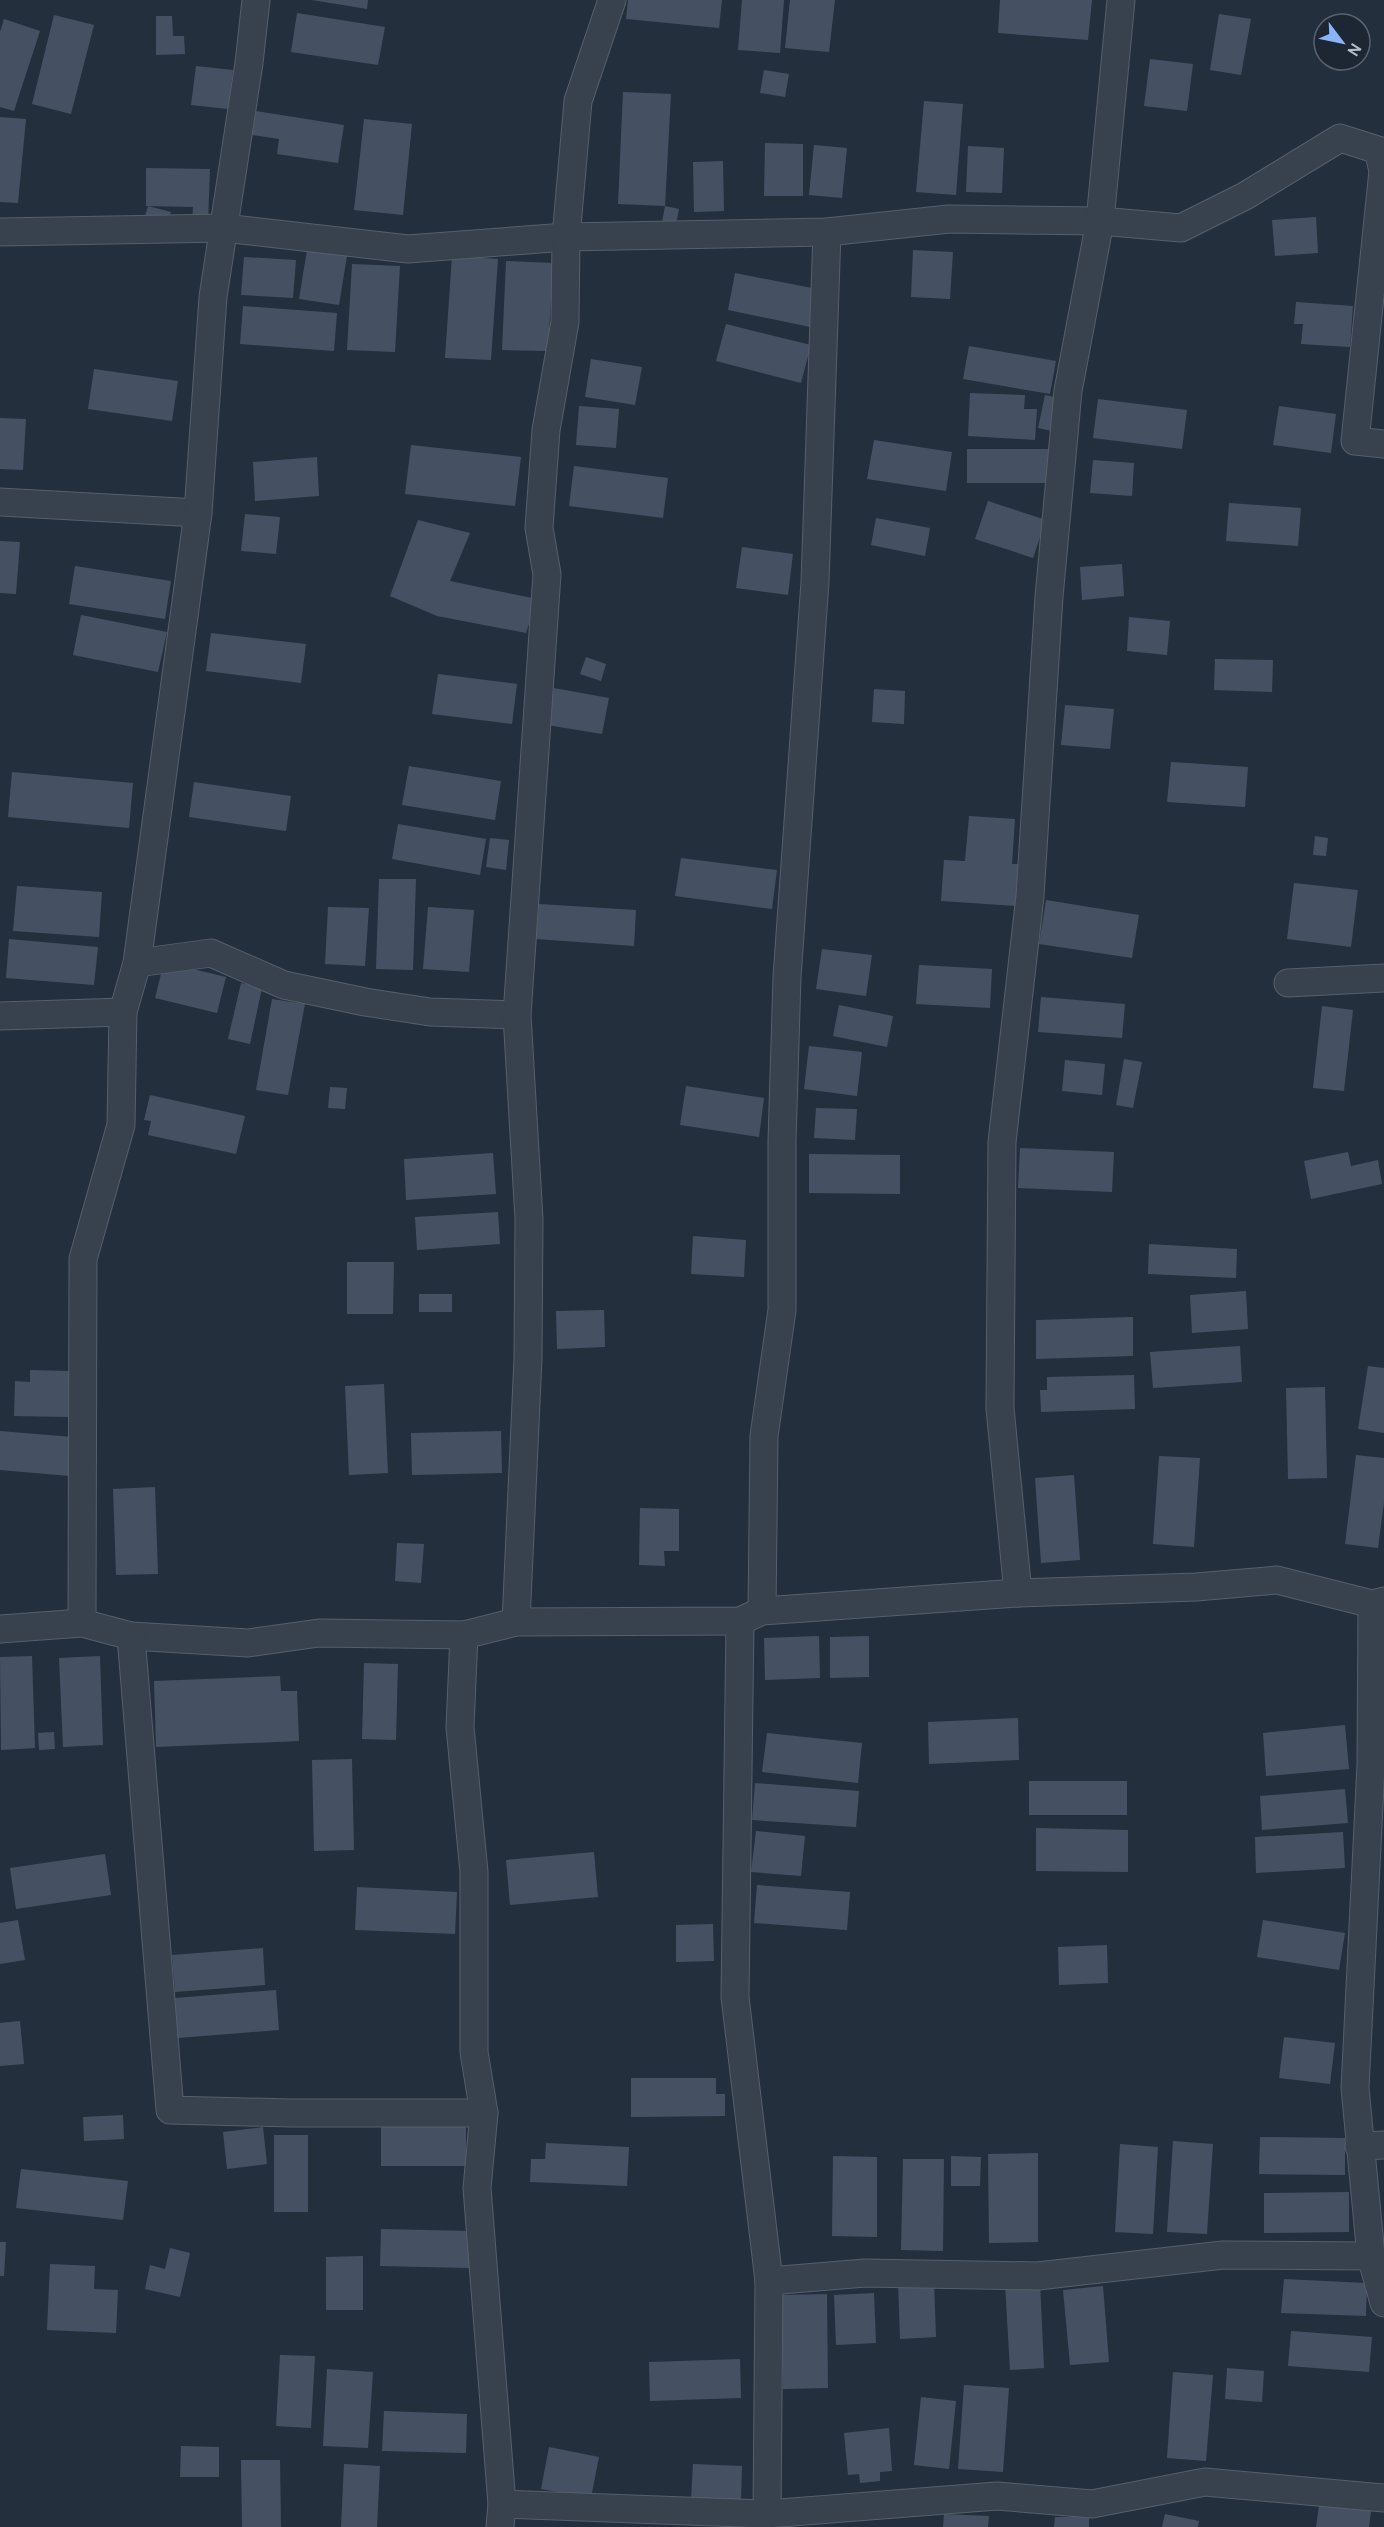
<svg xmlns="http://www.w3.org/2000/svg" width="1384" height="2527" font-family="Cabin,sans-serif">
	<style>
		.building { fill: #455162 }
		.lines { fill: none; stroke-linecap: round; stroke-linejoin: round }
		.street-casing { stroke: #565f6c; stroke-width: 29 }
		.street { stroke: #38414e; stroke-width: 27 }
	</style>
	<rect width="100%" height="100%" fill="#242f3e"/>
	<g class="building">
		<path d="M 312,0 L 368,0 L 367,9 Z"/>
		<path d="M 628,0 L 722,0 L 719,28 L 626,19 Z"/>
		<path d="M 742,0 L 784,0 L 780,53 L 738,50 Z"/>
		<path d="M 790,0 L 835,0 L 829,52 L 785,48 Z"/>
		<path d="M 1000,0 L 1092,0 L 1088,40 L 998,33 Z"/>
		<path d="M 297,13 L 385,27 L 378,65 L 291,52 Z"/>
		<path d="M 1219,14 L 1251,19 L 1241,75 L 1210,70 Z"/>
		<path d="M 54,15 L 94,25 L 71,114 L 32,104 Z"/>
		<path d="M 156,16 L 172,16 L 173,36 L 184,36 L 185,54 L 156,55 Z"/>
		<path d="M 4,19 L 40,31 L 14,111 L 0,107 L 0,32 Z"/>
		<path d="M 1150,59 L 1193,64 L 1187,111 L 1144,106 Z"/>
		<path d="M 196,66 L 233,70 L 228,109 L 191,105 Z"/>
		<path d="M 764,70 L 789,74 L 785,97 L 760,93 Z"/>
		<path d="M 623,92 L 671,94 L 665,206 L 618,204 Z"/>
		<path d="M 924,101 L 963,104 L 956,195 L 916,192 Z"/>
		<path d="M 256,111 L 344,125 L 338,163 L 277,154 L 279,139 L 252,135 Z"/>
		<path d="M 0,117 L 26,119 L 18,203 L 0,202 Z"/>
		<path d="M 364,119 L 412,124 L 403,215 L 354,210 Z"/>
		<path d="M 765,143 L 803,144 L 803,196 L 764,196 Z"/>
		<path d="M 814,145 L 847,148 L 842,198 L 809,195 Z"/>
		<path d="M 968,146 L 1004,148 L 1002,193 L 966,192 Z"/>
		<path d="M 723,161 L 724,211 L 694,212 L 693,162 Z"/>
		<path d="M 146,168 L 210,169 L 208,222 L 192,221 L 193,207 L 146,206 Z"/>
		<path d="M 148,206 L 171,212 L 167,225 L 144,219 Z"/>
		<path d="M 665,206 L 679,209 L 676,224 L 662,222 Z"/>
		<path d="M 1316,217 L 1318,253 L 1275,256 L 1272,220 Z"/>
		<path d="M 307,250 L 347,256 L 339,305 L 299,299 Z"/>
		<path d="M 913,250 L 953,252 L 950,299 L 911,297 Z"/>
		<path d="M 452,256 L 498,259 L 491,360 L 445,358 Z"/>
		<path d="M 244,257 L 296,260 L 293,298 L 241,295 Z"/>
		<path d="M 506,261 L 553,263 L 548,351 L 502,350 Z"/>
		<path d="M 352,264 L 400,266 L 395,352 L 347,350 Z"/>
		<path d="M 735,273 L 822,290 L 815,328 L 728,310 Z"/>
		<path d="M 1296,302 L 1353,306 L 1350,347 L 1301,344 L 1303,324 L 1294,324 Z"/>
		<path d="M 243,306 L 337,313 L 334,351 L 240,344 Z"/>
		<path d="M 726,324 L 811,345 L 801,383 L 716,361 Z"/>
		<path d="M 969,346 L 1056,361 L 1050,394 L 963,379 Z"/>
		<path d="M 591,359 L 642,367 L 635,405 L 585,397 Z"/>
		<path d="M 94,369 L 178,381 L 172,421 L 88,409 Z"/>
		<path d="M 970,393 L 1025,395 L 1024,409 L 1037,409 L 1035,440 L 968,436 Z"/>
		<path d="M 1045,395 L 1059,398 L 1052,431 L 1038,428 Z"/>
		<path d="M 1098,399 L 1187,410 L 1182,449 L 1093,438 Z"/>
		<path d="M 579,406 L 619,409 L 616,448 L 576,445 Z"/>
		<path d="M 1279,406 L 1336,414 L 1331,453 L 1273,445 Z"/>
		<path d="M 0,418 L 26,419 L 23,470 L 0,469 Z"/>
		<path d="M 874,440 L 952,452 L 946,491 L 867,479 Z"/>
		<path d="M 411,445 L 521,457 L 515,506 L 405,494 Z"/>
		<rect x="967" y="449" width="86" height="34"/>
		<path d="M 317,457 L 319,496 L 255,501 L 253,462 Z"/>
		<path d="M 1093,460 L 1134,463 L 1132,496 L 1090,493 Z"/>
		<path d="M 574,466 L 668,478 L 663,518 L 569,506 Z"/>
		<path d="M 988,501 L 1046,520 L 1033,558 L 975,539 Z"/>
		<path d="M 1229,503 L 1301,508 L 1298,546 L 1226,541 Z"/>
		<path d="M 245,514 L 280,517 L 276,554 L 241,551 Z"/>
		<path d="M 876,518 L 930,528 L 925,556 L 871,545 Z"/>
		<path d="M 418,520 L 470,533 L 450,581 L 537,599 L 526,633 L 437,616 L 390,596 Z"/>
		<path d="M 0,541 L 20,542 L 16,594 L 0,593 Z"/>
		<path d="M 742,547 L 793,554 L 788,595 L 736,588 Z"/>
		<path d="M 1122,564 L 1124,596 L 1082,600 L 1080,567 Z"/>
		<path d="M 75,566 L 171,581 L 165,619 L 69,604 Z"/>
		<path d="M 81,615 L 167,632 L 158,672 L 73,655 Z"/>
		<path d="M 1129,617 L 1170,621 L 1167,655 L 1127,651 Z"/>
		<path d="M 211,633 L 306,644 L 301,683 L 206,671 Z"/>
		<path d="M 586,657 L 606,664 L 601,681 L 580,674 Z"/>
		<path d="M 1215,659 L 1273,660 L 1272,692 L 1214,690 Z"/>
		<path d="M 438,674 L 517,684 L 512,724 L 432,714 Z"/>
		<path d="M 554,688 L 609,698 L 602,734 L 547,725 Z"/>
		<path d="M 874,689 L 905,691 L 904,724 L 872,722 Z"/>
		<path d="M 1065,705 L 1114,709 L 1110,749 L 1061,745 Z"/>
		<path d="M 1171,762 L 1248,767 L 1245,807 L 1167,802 Z"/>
		<path d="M 409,766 L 501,781 L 495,820 L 402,805 Z"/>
		<path d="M 12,772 L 133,783 L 129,828 L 8,817 Z"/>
		<path d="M 194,782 L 291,796 L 286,831 L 189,817 Z"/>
		<path d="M 969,816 L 1015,819 L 1012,864 L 1019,864 L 1016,906 L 941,901 L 944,860 L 965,861 Z"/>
		<path d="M 398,824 L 486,839 L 480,875 L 392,859 Z"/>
		<path d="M 1315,836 L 1328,838 L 1326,856 L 1313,855 Z"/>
		<path d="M 490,838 L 509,840 L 506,870 L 486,867 Z"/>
		<path d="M 681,858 L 777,870 L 772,909 L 675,896 Z"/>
		<path d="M 379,879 L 416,879 L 413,970 L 376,969 Z"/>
		<path d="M 1294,883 L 1358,890 L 1351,947 L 1287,939 Z"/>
		<path d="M 17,886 L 102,892 L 99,937 L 13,931 Z"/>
		<path d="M 1046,900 L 1139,915 L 1132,958 L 1039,944 Z"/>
		<path d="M 539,904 L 636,910 L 634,946 L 536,939 Z"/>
		<path d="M 328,907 L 369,908 L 365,966 L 325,964 Z"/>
		<path d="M 428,907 L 474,910 L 469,972 L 423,969 Z"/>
		<path d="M 9,939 L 98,947 L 94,985 L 6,978 Z"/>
		<path d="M 822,949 L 872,955 L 866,996 L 816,989 Z"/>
		<path d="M 164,962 L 226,977 L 217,1013 L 155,998 Z"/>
		<path d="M 919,965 L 992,969 L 990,1008 L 916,1004 Z"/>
		<path d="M 241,983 L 262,988 L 250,1044 L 228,1039 Z"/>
		<path d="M 1041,997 L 1125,1004 L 1122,1038 L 1038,1032 Z"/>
		<path d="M 272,999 L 305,1004 L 288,1095 L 256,1090 Z"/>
		<path d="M 839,1005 L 893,1016 L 887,1047 L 833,1036 Z"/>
		<path d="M 1322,1006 L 1353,1010 L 1344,1091 L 1313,1088 Z"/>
		<path d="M 809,1046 L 862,1052 L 857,1096 L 804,1089 Z"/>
		<path d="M 1124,1059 L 1142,1062 L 1133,1108 L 1116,1105 Z"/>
		<path d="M 1065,1060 L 1105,1064 L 1102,1095 L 1062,1091 Z"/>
		<path d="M 686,1086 L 764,1098 L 759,1137 L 680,1125 Z"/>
		<path d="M 330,1087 L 347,1088 L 345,1109 L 328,1108 Z"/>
		<path d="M 150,1095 L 245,1116 L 236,1154 L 148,1135 L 151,1121 L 144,1120 Z"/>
		<path d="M 816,1108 L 857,1109 L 855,1140 L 814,1138 Z"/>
		<path d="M 1020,1148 L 1114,1152 L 1112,1192 L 1018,1188 Z"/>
		<path d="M 1348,1152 L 1351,1166 L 1378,1160 L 1382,1184 L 1311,1199 L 1304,1161 Z"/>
		<path d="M 493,1153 L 496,1194 L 406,1200 L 404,1159 Z"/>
		<path d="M 809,1154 L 900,1155 L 900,1194 L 809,1193 Z"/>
		<path d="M 498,1212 L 500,1244 L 417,1250 L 415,1217 Z"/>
		<path d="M 693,1236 L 746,1240 L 744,1277 L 691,1274 Z"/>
		<path d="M 1149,1244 L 1237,1249 L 1236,1278 L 1148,1274 Z"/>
		<path d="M 347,1262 L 394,1262 L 393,1314 L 347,1314 Z"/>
		<path d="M 1246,1291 L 1248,1329 L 1192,1333 L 1190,1295 Z"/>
		<rect x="419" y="1294" width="33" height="18"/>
		<path d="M 604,1310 L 605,1347 L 557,1349 L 556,1311 Z"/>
		<path d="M 1133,1317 L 1133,1356 L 1036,1359 L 1036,1320 Z"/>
		<path d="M 1240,1346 L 1242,1382 L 1153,1388 L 1150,1352 Z"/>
		<path d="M 1368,1366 L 1384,1368 L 1384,1433 L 1358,1429 Z"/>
		<path d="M 30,1370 L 69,1371 L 68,1417 L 14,1416 L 15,1381 L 30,1382 Z"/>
		<path d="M 1134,1375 L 1135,1409 L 1041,1412 L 1040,1390 L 1047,1390 L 1047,1377 Z"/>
		<path d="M 384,1384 L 388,1473 L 349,1475 L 345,1386 Z"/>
		<path d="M 1325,1387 L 1327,1478 L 1288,1479 L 1286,1388 Z"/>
		<path d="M 0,1431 L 73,1437 L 70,1476 L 0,1470 Z"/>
		<path d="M 501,1431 L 502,1473 L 412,1475 L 411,1433 Z"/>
		<path d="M 1356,1455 L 1384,1458 L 1384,1502 L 1378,1548 L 1345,1544 Z"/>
		<path d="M 1159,1456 L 1200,1458 L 1194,1547 L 1153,1544 Z"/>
		<path d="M 1074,1475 L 1080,1560 L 1041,1563 L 1035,1478 Z"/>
		<path d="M 155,1487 L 158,1574 L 116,1575 L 113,1489 Z"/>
		<path d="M 640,1508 L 679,1509 L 679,1551 L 664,1551 L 665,1566 L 639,1565 Z"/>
		<path d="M 397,1543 L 424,1544 L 421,1583 L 395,1581 Z"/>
		<path d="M 819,1636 L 820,1678 L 765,1680 L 764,1638 Z"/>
		<path d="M 869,1636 L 869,1677 L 830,1678 L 830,1637 Z"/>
		<path d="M 32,1656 L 35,1748 L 1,1750 L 0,1657 Z"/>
		<path d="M 100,1656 L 103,1745 L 63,1747 L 59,1658 Z"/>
		<path d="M 364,1663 L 398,1664 L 396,1740 L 362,1739 Z"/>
		<path d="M 280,1676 L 281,1691 L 297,1691 L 299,1741 L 156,1747 L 154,1681 Z"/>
		<path d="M 1018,1718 L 1019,1760 L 929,1764 L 928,1722 Z"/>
		<path d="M 1345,1725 L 1349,1769 L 1266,1776 L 1263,1733 Z"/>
		<path d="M 54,1732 L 55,1749 L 39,1750 L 38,1733 Z"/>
		<path d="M 767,1733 L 862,1743 L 858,1783 L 762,1772 Z"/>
		<path d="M 352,1759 L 354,1850 L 314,1851 L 312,1760 Z"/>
		<rect x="1029" y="1781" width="98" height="34"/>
		<path d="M 755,1783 L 859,1791 L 856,1827 L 752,1820 Z"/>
		<path d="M 1345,1789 L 1348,1823 L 1262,1830 L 1260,1796 Z"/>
		<path d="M 1036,1828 L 1128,1830 L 1128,1872 L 1036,1871 Z"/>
		<path d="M 756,1831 L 805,1836 L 801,1876 L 751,1872 Z"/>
		<path d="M 1343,1832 L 1345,1868 L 1256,1873 L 1255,1837 Z"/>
		<path d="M 594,1852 L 598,1897 L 510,1905 L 506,1860 Z"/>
		<path d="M 105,1854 L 111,1895 L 16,1909 L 10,1868 Z"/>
		<path d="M 757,1885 L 850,1892 L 847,1930 L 754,1923 Z"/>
		<path d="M 357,1887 L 457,1892 L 455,1934 L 355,1930 Z"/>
		<path d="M 18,1920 L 25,1960 L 0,1964 L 0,1923 Z"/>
		<path d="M 1263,1920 L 1345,1933 L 1339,1970 L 1257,1957 Z"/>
		<path d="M 713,1924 L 714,1961 L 676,1962 L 676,1925 Z"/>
		<path d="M 1107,1945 L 1108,1983 L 1059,1985 L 1058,1947 Z"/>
		<path d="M 263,1948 L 265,1985 L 175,1992 L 172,1955 Z"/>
		<path d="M 276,1990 L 279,2030 L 178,2038 L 175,1998 Z"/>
		<path d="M 20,2021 L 24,2064 L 0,2066 L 0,2023 Z"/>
		<path d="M 1284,2037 L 1335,2043 L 1330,2084 L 1279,2078 Z"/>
		<path d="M 631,2078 L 716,2078 L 716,2094 L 725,2094 L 725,2116 L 631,2117 Z"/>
		<path d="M 123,2115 L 124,2139 L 84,2141 L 83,2117 Z"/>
		<path d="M 466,2124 L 466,2166 L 381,2166 L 381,2125 Z"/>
		<path d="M 263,2127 L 267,2164 L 227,2169 L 223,2132 Z"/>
		<rect x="274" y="2135" width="34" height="77"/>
		<path d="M 1260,2137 L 1345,2138 L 1345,2175 L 1259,2174 Z"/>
		<path d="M 1173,2141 L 1213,2144 L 1207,2234 L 1167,2232 Z"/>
		<path d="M 546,2143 L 629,2147 L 627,2186 L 530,2182 L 531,2159 L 545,2159 Z"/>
		<path d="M 1120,2144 L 1158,2147 L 1153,2234 L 1115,2232 Z"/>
		<path d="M 1038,2153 L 1038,2242 L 989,2243 L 988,2154 Z"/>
		<path d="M 833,2156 L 877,2157 L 877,2237 L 832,2236 Z"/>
		<path d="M 951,2156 L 981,2157 L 980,2186 L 951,2186 Z"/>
		<path d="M 903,2159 L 944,2159 L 943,2251 L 901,2250 Z"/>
		<path d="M 21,2169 L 128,2181 L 123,2220 L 16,2208 Z"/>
		<path d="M 1349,2192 L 1349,2232 L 1264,2233 L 1264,2193 Z"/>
		<path d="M 381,2229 L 470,2231 L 469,2268 L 380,2266 Z"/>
		<path d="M 0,2242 L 6,2242 L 4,2276 L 0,2276 Z"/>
		<path d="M 170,2248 L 190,2253 L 180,2297 L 145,2289 L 150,2265 L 165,2269 Z"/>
		<path d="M 363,2256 L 363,2310 L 326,2310 L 326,2257 Z"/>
		<path d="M 50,2264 L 95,2266 L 94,2289 L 118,2290 L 116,2333 L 47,2330 Z"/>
		<path d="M 1284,2279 L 1367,2283 L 1366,2316 L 1281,2313 Z"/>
		<path d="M 934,2280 L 936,2337 L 900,2339 L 898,2281 Z"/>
		<path d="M 1040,2282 L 1044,2368 L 1010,2370 L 1005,2284 Z"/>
		<path d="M 1103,2286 L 1109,2362 L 1070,2365 L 1063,2290 Z"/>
		<path d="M 874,2293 L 876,2343 L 836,2345 L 834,2295 Z"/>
		<path d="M 827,2294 L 828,2388 L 783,2389 L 781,2295 Z"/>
		<path d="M 1291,2331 L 1372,2337 L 1369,2372 L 1288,2366 Z"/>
		<path d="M 280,2355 L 315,2356 L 311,2428 L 276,2426 Z"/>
		<path d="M 740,2359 L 741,2398 L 650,2401 L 649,2362 Z"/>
		<path d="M 1227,2368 L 1264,2371 L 1262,2402 L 1225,2399 Z"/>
		<path d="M 327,2369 L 373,2372 L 368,2448 L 323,2446 Z"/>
		<path d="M 1173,2372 L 1213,2375 L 1206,2461 L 1167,2458 Z"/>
		<path d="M 964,2385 L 1009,2388 L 1003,2472 L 958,2469 Z"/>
		<path d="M 921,2397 L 956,2401 L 949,2469 L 914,2465 Z"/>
		<path d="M 384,2411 L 467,2414 L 466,2453 L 382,2451 Z"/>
		<path d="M 889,2428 L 892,2471 L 880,2472 L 880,2481 L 860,2483 L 859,2474 L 848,2475 L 844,2433 Z"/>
		<path d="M 181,2446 L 219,2447 L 219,2477 L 180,2477 Z"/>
		<path d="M 549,2447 L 599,2457 L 591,2498 L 541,2489 Z"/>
		<path d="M 241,2460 L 280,2460 L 281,2527 L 242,2527 Z"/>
		<path d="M 344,2464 L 380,2466 L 377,2527 L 341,2527 Z"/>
		<path d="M 693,2464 L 742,2466 L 741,2502 L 691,2500 Z"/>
		<path d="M 1320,2497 L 1372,2505 L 1369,2527 L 1316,2527 Z"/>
		<path d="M 944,2514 L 989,2516 L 988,2527 L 943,2527 Z"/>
		<path d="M 1165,2514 L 1199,2521 L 1198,2527 L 1162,2527 Z"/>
		<path d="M 1055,2517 L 1089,2517 L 1089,2527 L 1054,2527 Z"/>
	</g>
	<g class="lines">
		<defs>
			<g id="street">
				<path d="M 0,232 L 224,228 L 408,249 L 566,237 L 827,232 L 949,219 L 1100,221 L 1181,228 L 1245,196 L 1340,138 L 1378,150 L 1383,171 L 1355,441 L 1384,444"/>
				<path d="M 0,502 L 198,513"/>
				<path d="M 137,963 L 211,953 L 284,985 L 365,1002 L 430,1012 L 517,1015"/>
				<path d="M 1288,983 L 1384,978"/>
				<path d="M 0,1016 L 123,1012"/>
				<path d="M 1018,1593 L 1000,1408 L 1002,1142 L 1030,896 L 1049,597 L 1068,391 L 1100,221 L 1121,0"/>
				<path d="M 1372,1604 L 1371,1765 L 1355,2088 L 1371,2256 L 1384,2303"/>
				<path d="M 762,1611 L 764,1436 L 782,1310 L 782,1141 L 787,977 L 815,582 L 827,232"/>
				<path d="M 740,1621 L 735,1997 L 769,2281 L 767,2514 L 997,2496 L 1092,2504 L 1205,2482 L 1384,2498"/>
				<path d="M 516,1622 L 528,1358 L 529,1219 L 517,1015 L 547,574 L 539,528 L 546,430 L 565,322 L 566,237 L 578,101 L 612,0"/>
				<path d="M 82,1623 L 83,1259 L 121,1125 L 123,1012 L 137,963 L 198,513 L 213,297 L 249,63 L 256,0"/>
				<path d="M 0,1629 L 82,1623 L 131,1636 L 248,1643 L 319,1633 L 464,1635 L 516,1622 L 740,1621 L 762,1611 L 1018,1593 L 1196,1587 L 1277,1580 L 1372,1604 L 1384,1601"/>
				<path d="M 464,1635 L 460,1727 L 474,1872 L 474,2052 L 484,2113 L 477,2188 L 502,2504 L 500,2527"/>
				<path d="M 131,1636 L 170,2110 L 291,2113 L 484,2113"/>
				<path d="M 1359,2146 L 1384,2145"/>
				<path d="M 769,2281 L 865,2273 L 1038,2276 L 1223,2255 L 1371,2256"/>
				<path d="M 502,2504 L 767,2514"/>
			</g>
		</defs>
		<use href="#street" class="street-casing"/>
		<use href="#street" class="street"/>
	</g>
	<g transform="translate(1342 42) rotate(122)"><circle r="28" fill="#1d2633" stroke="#59626f" stroke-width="1.5"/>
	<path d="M0-4.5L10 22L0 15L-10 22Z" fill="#8ab4f8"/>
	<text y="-9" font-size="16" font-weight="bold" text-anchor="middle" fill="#b4bcc9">N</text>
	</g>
</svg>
